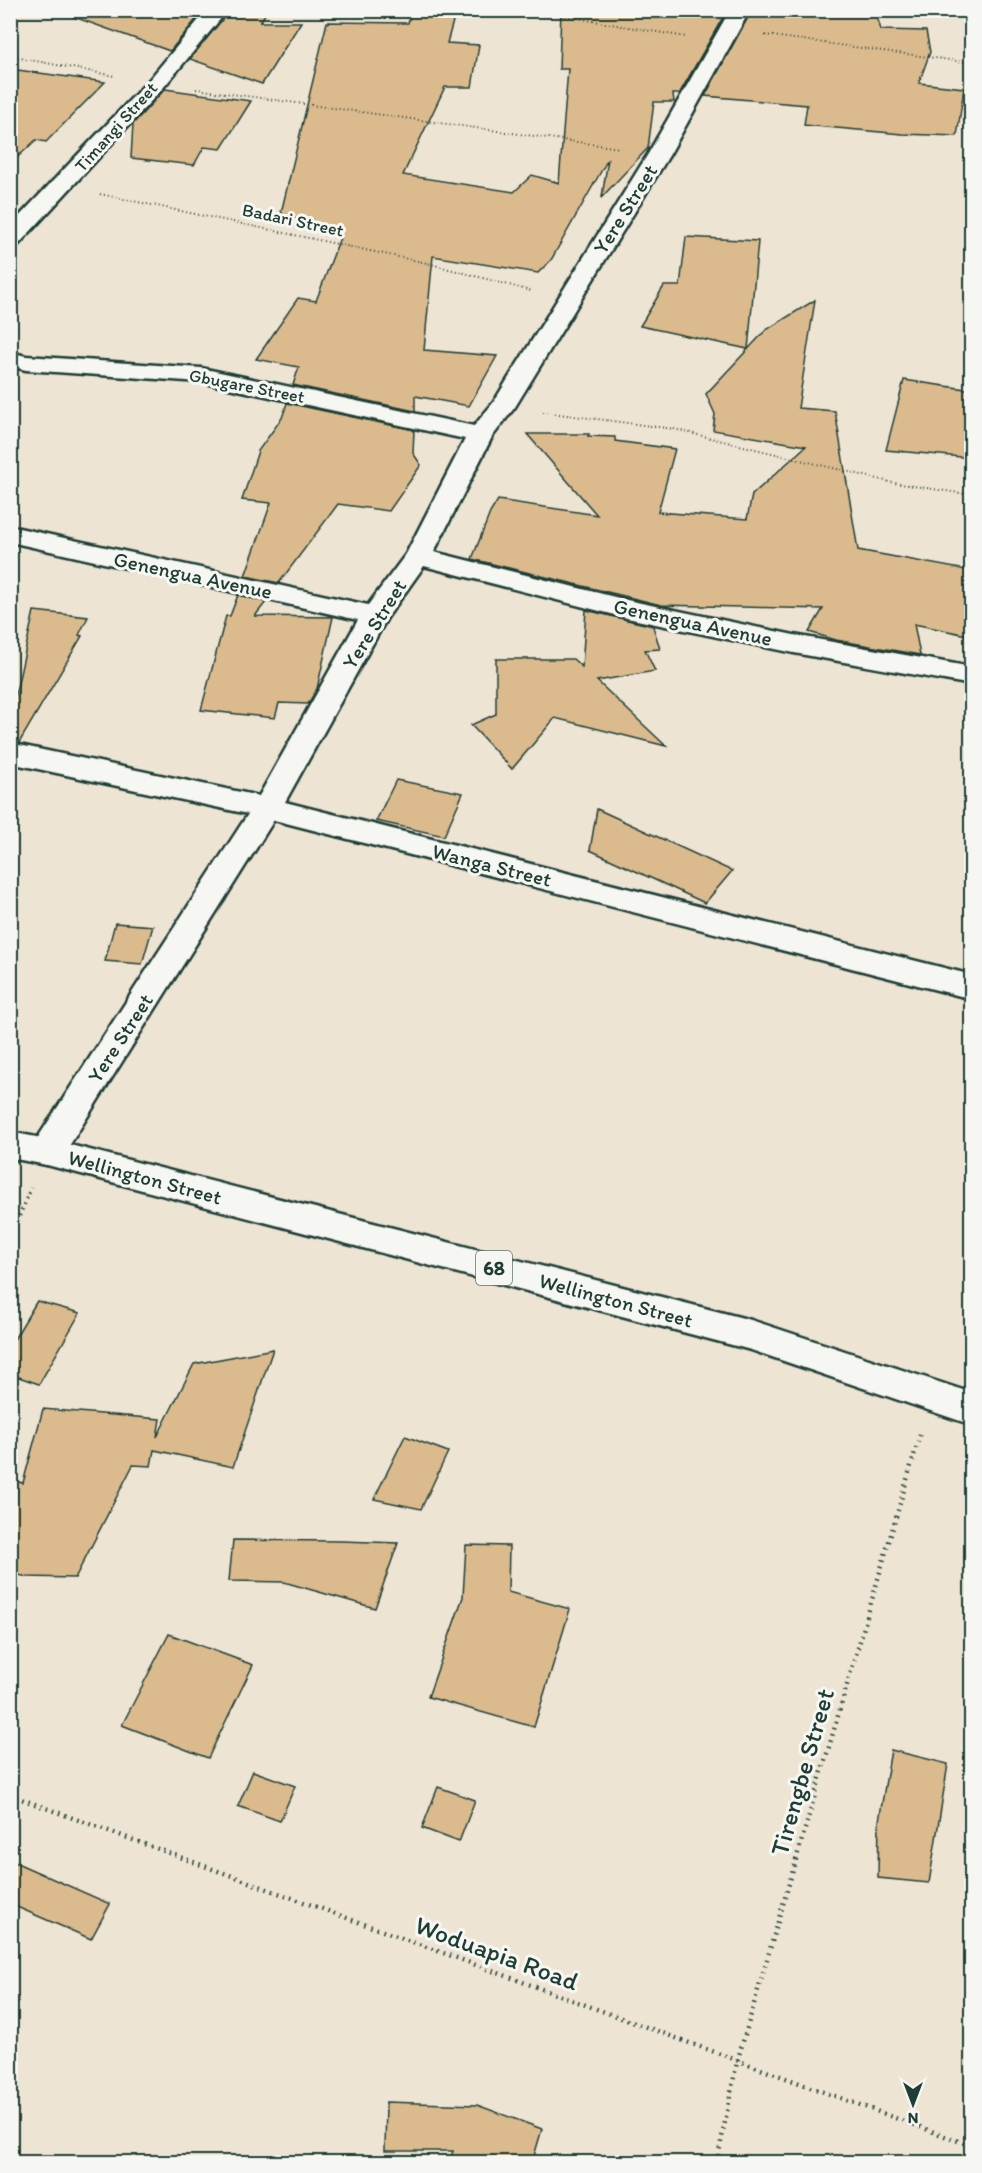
<svg xmlns="http://www.w3.org/2000/svg" width="982" height="2173" font-family="Itim,sans-serif">
	<style>
		.building { fill: #dbbb8e; stroke: #1f3d34; stroke-width: 1.5 }
		.lines { fill: none; stroke-linecap: round; stroke-linejoin: round }
		.street-casing { stroke: #1f3d34; stroke-width: 5 }
		.primary-casing { stroke: #1f3d34; stroke-width: 5 }
		.path-far2 { stroke: #1f3d34; stroke-width: 2; stroke-dasharray: 1 3; stroke-linecap: butt }
		.path-far1 { stroke: #1f3d34; stroke-width: 4; stroke-dasharray: 1.5 4.5; stroke-linecap: butt }
		.path { stroke: #1f3d34; stroke-width: 4.5; stroke-dasharray: 1.5 5; stroke-linecap: butt }
		.street { fill: #f6f6f2; fill-rule: evenodd }
		.primary { fill: #f6f6f2; fill-rule: evenodd }
		.labels { text-anchor: middle; dominant-baseline: central; stroke-width: 6; stroke-linejoin: round; paint-order: stroke }
		.far-street-label { font-size: 18px; fill: #1f3d34; stroke: #f6f6f2 }
		.shield { fill: #f6f6f2; stroke: #60746d; stroke-width: 1.5 }
		.shield-label { font-size: 20px; font-weight: bold; fill: #1f3d34 }
		.street-label { font-size: 21px; fill: #1f3d34; stroke: #f6f6f2 }
		.near-street-label { font-size: 26px; fill: #1f3d34; stroke: #f6f6f2 }
	</style>
	<rect width="100%" height="100%" fill="#eee4d4"/>
	<filter id="ink" filterUnits="userSpaceOnUse"><feTurbulence type="fractalNoise" baseFrequency=".0167" numOctaves="2"/><feDisplacementMap in="SourceGraphic" scale="12" xChannelSelector="R" yChannelSelector="G"/><feConvolveMatrix kernelMatrix="1 2 1 2 8 2 1 2 1" color-interpolation-filters="sRGB"/></filter>
	<g filter="url(#ink)">
		<g class="building">
			<path d="M 71,10 L 204,10 L 170,51 L 71,16 Z"/>
			<path d="M 230,10 L 268,10 L 260,22 L 301,22 L 262,84 L 190,59 Z"/>
			<path d="M 561,10 L 727,10 L 679,94 L 673,94 L 674,102 L 654,102 L 648,148 L 602,197 L 608,159 L 551,260 L 538,273 L 433,256 L 424,350 L 497,356 L 469,406 L 415,396 L 415,411 L 293,385 L 299,367 L 256,359 L 298,298 L 316,301 L 341,235 L 281,213 L 327,22 L 408,23 L 411,12 L 455,14 L 447,43 L 479,45 L 472,87 L 445,87 L 403,175 L 514,192 L 532,175 L 559,183 L 568,69 L 559,69 Z"/>
			<path d="M 752,10 L 875,10 L 881,30 L 926,31 L 930,52 L 919,83 L 964,88 L 957,136 L 902,134 L 804,125 L 807,105 L 705,96 Z"/>
			<path d="M 10,69 L 105,82 L 46,142 L 36,140 L 10,164 Z"/>
			<path d="M 165,89 L 251,101 L 221,149 L 204,147 L 194,165 L 131,158 L 133,124 Z"/>
			<path d="M 686,237 L 758,241 L 748,349 L 640,326 L 664,286 L 680,286 Z"/>
			<path d="M 815,300 L 798,408 L 835,411 L 858,550 L 972,571 L 972,636 L 914,624 L 920,655 L 836,640 L 809,632 L 823,609 L 661,605 L 472,559 L 490,513 L 498,500 L 597,515 L 527,434 L 589,434 L 588,436 L 615,437 L 615,441 L 675,449 L 658,512 L 747,519 L 752,495 L 806,446 L 713,430 L 715,414 L 706,394 L 766,330 Z"/>
			<path d="M 904,380 L 972,390 L 966,418 L 972,458 L 886,450 Z"/>
			<path d="M 287,403 L 414,430 L 413,453 L 421,465 L 389,511 L 338,504 L 279,583 L 245,576 L 271,503 L 242,500 L 258,451 L 282,418 Z"/>
			<path d="M 238,595 L 266,602 L 255,616 L 333,617 L 317,689 L 308,704 L 279,703 L 275,718 L 201,710 L 226,616 L 230,616 Z"/>
			<path d="M 586,610 L 653,626 L 660,649 L 645,650 L 655,671 L 597,681 L 666,746 L 555,718 L 512,769 L 471,725 L 496,714 L 496,659 L 573,659 L 582,667 Z"/>
			<path d="M 34,611 L 88,617 L 79,635 L 82,636 L 19,743 L 10,741 L 10,719 Z"/>
			<path d="M 396,780 L 463,793 L 444,836 L 376,821 Z"/>
			<path d="M 597,809 L 732,871 L 705,903 L 590,850 Z"/>
			<path d="M 115,923 L 153,926 L 142,964 L 105,961 Z"/>
			<path d="M 37,1301 L 80,1313 L 39,1384 L 10,1374 L 10,1346 Z"/>
			<path d="M 273,1349 L 233,1467 L 154,1450 L 151,1466 L 133,1465 L 75,1578 L 27,1577 L 10,1573 L 10,1480 L 23,1483 L 43,1409 L 160,1419 L 157,1437 L 194,1364 Z"/>
			<path d="M 405,1436 L 448,1452 L 421,1509 L 374,1499 Z"/>
			<path d="M 233,1540 L 342,1541 L 398,1543 L 375,1608 L 284,1582 L 229,1581 Z"/>
			<path d="M 466,1545 L 509,1546 L 508,1592 L 570,1609 L 534,1727 L 428,1697 L 463,1597 Z"/>
			<path d="M 169,1634 L 253,1665 L 208,1758 L 122,1725 Z"/>
			<path d="M 891,1750 L 948,1764 L 929,1883 L 878,1878 L 879,1821 Z"/>
			<path d="M 253,1771 L 295,1786 L 280,1821 L 238,1806 Z"/>
			<path d="M 438,1787 L 475,1800 L 459,1842 L 422,1828 Z"/>
			<path d="M 10,1860 L 110,1904 L 91,1939 L 10,1904 Z"/>
			<path d="M 386,2102 L 477,2105 L 542,2129 L 532,2163 L 449,2163 L 453,2151 L 385,2151 Z"/>
		</g>
		<g class="lines">
			<defs>
				<g id="street">
					<path d="M 207,10 L 228,10 L 163,88 L 18,245 L 10,247 L 10,226 L 149,80 Z"/>
					<path d="M 730,10 L 750,10 L 670,154 L 515,407 L 492,437 L 434,552 L 627,600 L 794,635 L 972,667 L 972,685 L 794,653 L 627,618 L 424,566 L 387,618 L 285,802 L 972,975 L 972,999 L 274,820 L 59,1162 L 47,1165 L 35,1162 L 30,1152 L 35,1142 L 248,814 L 10,763 L 10,743 L 259,796 L 358,620 L 10,542 L 10,526 L 368,605 L 406,554 L 465,439 L 201,382 L 26,370 L 10,366 L 10,352 L 26,356 L 201,368 L 474,426 L 493,403 L 648,154 Z"/>
				</g>
				<path id="primary" d="M 10,1132 L 47,1139 L 751,1320 L 972,1393 L 972,1425 L 751,1350 L 47,1165 L 10,1158 Z"/>
			</defs>
			<use href="#street" class="street-casing"/>
			<use href="#primary" class="primary-casing"/>
			<g class="path-far2">
				<path d="M 530,10 L 686,37"/>
				<path d="M 765,35 L 972,63"/>
				<path d="M 10,56 L 115,76"/>
				<path d="M 196,89 L 620,148"/>
				<path d="M 100,194 L 427,263 L 531,291"/>
				<path d="M 543,412 L 674,429 L 894,483 L 972,495"/>
			</g>
			<path class="path-far1" d="M 10,1238 L 31,1188"/>
			<g class="path">
				<path d="M 10,1795 L 972,2146"/>
				<path d="M 717,2162 L 737,2062 L 920,1435"/>
			</g>
			<use href="#street" class="street"/>
			<use href="#primary" class="primary"/>
		</g>
	</g>
	<g class="labels">
		<g class="far-street-label">
			<text transform="translate(116 127) rotate(-48)">Timangi Street</text>
			<text transform="translate(293 220) rotate(12)">Badari Street</text>
			<text transform="translate(247 386) rotate(11)">Gbugare Street</text>
		</g>
		<rect class="shield" x="476" y="1251" width="36" height="34" rx="4.5"/>
		<g class="shield-label">
			<text x="494" y="1268">68</text>
		</g>
		<g class="street-label">
			<text transform="translate(625 209) rotate(-58)">Yere Street</text>
			<text transform="translate(193 575) rotate(12)">Genengua Avenue</text>
			<text transform="translate(693 622) rotate(12)">Genengua Avenue</text>
			<text transform="translate(374 624) rotate(-58)">Yere Street</text>
			<text transform="translate(492 865) rotate(14)">Wanga Street</text>
			<text transform="translate(120 1038) rotate(-57)">Yere Street</text>
			<text transform="translate(145 1177) rotate(15)">Wellington Street</text>
			<text transform="translate(616 1300) rotate(15)">Wellington Street</text>
		</g>
		<g class="near-street-label">
			<text transform="translate(802 1772) rotate(-74)">Tirengbe Street</text>
			<text transform="translate(497 1953) rotate(20)">Woduapia Road</text>
		</g>
	</g>
	<rect width="982" height="2173" fill="none" stroke="#f6f6f2" stroke-width="36"/>
	<rect x="18" y="18" width="946" height="2137" fill="none" stroke="#1f3d34" stroke-width="2" filter="url(#ink)"/>
	<g transform="translate(913 2104) rotate(180)" stroke="#f6f6f2" stroke-width="4.5" paint-order="stroke">
	<path d="M0-4.5L10 22L0 15L-10 22Z" fill="#1f3d34"/>
	<text y="-9" font-size="16" font-weight="bold" text-anchor="middle" fill="#1f3d34">N</text>
	</g>
</svg>
